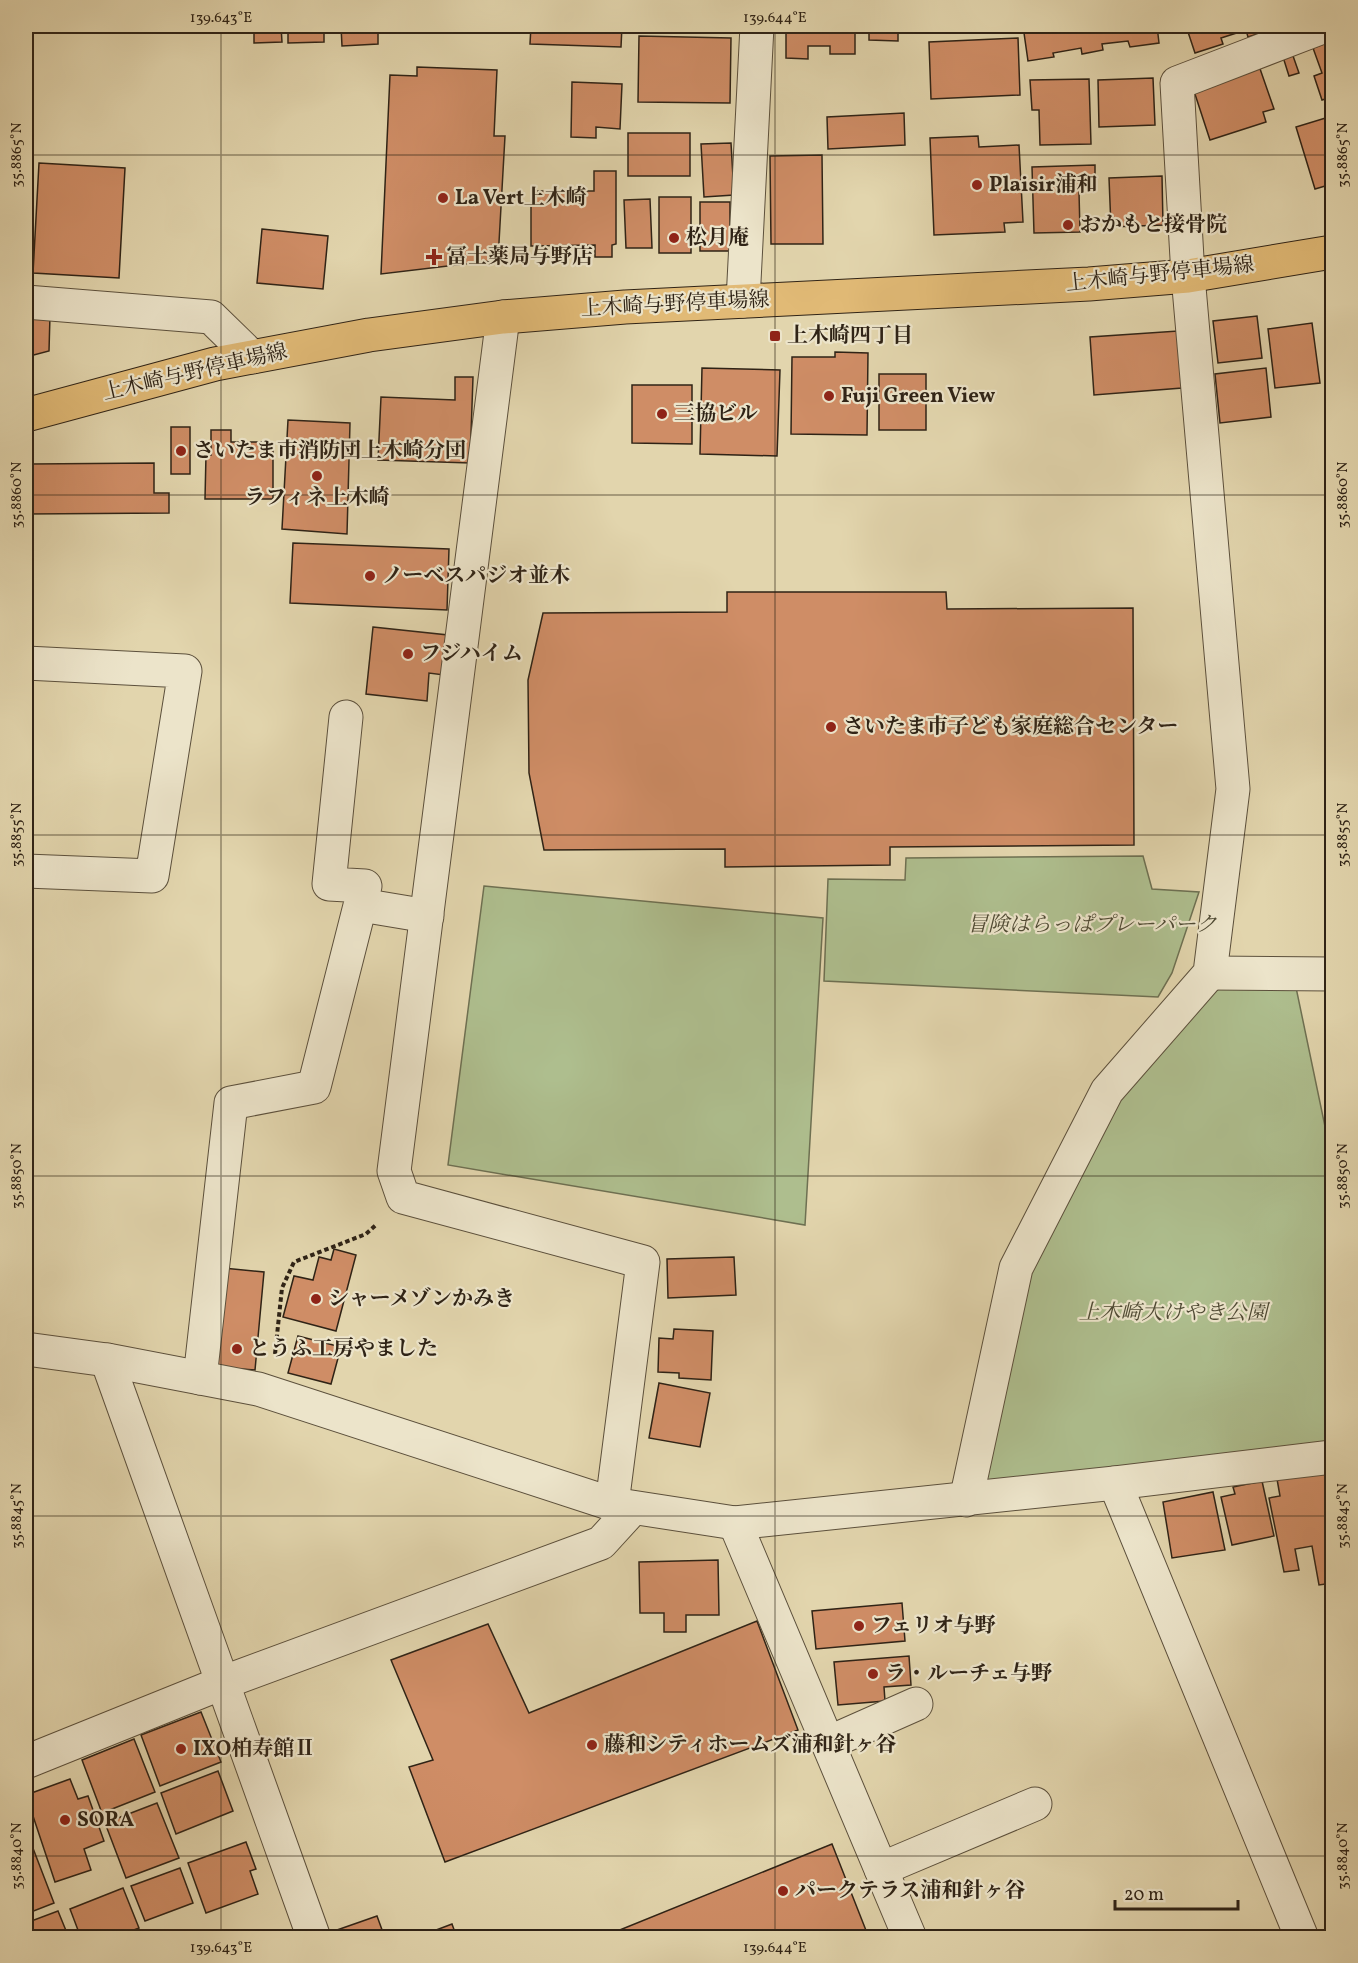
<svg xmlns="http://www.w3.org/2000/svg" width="1358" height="1963" font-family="Vollkorn,'Noto Serif JP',serif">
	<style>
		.green { fill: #aebe8e; stroke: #6e7052; stroke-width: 1.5 }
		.building { fill: #cf8d66; stroke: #2f2316; stroke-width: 1.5 }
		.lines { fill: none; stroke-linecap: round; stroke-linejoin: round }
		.minor-casing { stroke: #5c503c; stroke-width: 35 }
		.major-casing { stroke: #2f2316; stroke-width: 35 }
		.path { stroke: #2f2316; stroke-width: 4; stroke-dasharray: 4.5 3; stroke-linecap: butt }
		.minor { stroke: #ece4ca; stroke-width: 33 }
		.major { stroke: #e1ba76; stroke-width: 33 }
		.ticks { fill: none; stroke: #2f2316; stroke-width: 1.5; stroke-opacity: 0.45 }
		.poi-dot { fill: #8f2418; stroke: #ece4ca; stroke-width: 2 }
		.labels { text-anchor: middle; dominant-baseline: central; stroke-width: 4.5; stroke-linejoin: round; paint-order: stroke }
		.poi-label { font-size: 21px; font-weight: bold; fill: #2f2316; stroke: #ece4ca; text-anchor: start }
		.street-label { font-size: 21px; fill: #2f2316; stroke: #ece4ca }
		.park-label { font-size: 21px; font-style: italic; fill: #4f4a34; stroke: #ece4ca }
		.neatline { fill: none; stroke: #2f2316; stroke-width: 2 }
		.ticks-label { font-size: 15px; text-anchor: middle; fill: #2f2316 }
	</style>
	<rect width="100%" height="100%" fill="#e2d5ad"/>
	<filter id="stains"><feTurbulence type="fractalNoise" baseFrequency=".00333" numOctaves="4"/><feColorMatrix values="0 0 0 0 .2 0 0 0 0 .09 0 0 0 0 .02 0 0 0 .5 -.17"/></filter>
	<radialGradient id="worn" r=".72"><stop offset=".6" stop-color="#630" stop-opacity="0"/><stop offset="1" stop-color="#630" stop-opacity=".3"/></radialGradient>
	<g class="green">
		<path d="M 1143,856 L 1152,889 L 1199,892 L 1172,973 L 1158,997 L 824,981 L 828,879 L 905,880 L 906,858 Z"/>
		<path d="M 484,886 L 823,918 L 805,1225 L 448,1165 Z"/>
		<path d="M 1210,973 L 1293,973 L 1332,1160 L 1332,1457 L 966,1500 L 1016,1268 L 1107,1091 Z"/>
	</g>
	<g class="building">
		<path d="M 254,26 L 281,26 L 282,42 L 254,43 Z"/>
		<path d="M 288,26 L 324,26 L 324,42 L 288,43 Z"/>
		<path d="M 341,26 L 378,26 L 378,44 L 342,46 Z"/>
		<path d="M 531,26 L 622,26 L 621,47 L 530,44 Z"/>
		<path d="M 786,26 L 855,26 L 855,54 L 830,54 L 830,46 L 808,46 L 808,59 L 786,58 Z"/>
		<path d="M 869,26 L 898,26 L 898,41 L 869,40 Z"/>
		<path d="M 1023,26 L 1157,26 L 1159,43 L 1130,47 L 1128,41 L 1102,44 L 1103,50 L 1082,54 L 1081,48 L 1053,53 L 1054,57 L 1028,61 Z"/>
		<path d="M 1186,26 L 1273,26 L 1274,29 L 1248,37 L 1246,30 L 1221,38 L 1223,44 L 1195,53 Z"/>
		<path d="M 639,36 L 731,38 L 730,103 L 638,102 Z"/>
		<path d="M 1018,38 L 1020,95 L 931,99 L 929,42 Z"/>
		<path d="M 1332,41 L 1332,97 L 1322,100 L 1314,76 L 1322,73 L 1313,48 Z"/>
		<path d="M 1292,53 L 1299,73 L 1289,76 L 1283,57 Z"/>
		<path d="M 1258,63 L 1274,109 L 1263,112 L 1266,122 L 1210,140 L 1192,85 Z"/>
		<path d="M 417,67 L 497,70 L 494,136 L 505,136 L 498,260 L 381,274 L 390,75 L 417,76 Z"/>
		<path d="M 1153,78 L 1155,125 L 1099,127 L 1098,80 Z"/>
		<path d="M 1089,79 L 1091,144 L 1040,145 L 1039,110 L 1032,110 L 1030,80 Z"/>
		<path d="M 572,82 L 622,84 L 620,129 L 596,127 L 596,138 L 571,137 Z"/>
		<path d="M 904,113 L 905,145 L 828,149 L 827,117 Z"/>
		<path d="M 1332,116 L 1332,184 L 1315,189 L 1296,127 Z"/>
		<rect x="628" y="133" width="62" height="43"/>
		<path d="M 978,136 L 979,147 L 1019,145 L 1023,222 L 1004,223 L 1005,232 L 934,235 L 930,138 Z"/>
		<path d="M 731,143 L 734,195 L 704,197 L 701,144 Z"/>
		<path d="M 822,155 L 823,244 L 771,244 L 770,156 Z"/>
		<path d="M 39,163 L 125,168 L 119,278 L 33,273 Z"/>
		<path d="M 1095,165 L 1095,191 L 1079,192 L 1080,232 L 1034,233 L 1032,167 Z"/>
		<path d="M 594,171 L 616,171 L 616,244 L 612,245 L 612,257 L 595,257 L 595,245 L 531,246 L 531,191 L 594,191 Z"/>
		<path d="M 1162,176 L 1163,225 L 1111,227 L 1109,178 Z"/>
		<rect x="659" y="197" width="32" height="56"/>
		<path d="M 650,199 L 652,248 L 626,248 L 624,200 Z"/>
		<rect x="700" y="202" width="30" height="49"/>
		<path d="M 262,229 L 328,236 L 323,289 L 257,283 Z"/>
		<path d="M 26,314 L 50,315 L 49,351 L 26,357 Z"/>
		<path d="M 1257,316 L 1262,358 L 1218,363 L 1213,321 Z"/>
		<path d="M 1312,323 L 1320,383 L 1275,388 L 1268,329 Z"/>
		<path d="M 1178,331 L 1182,388 L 1094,395 L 1090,337 Z"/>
		<path d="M 835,352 L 868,353 L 867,435 L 791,434 L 792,357 L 835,357 Z"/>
		<path d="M 702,368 L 780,370 L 777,456 L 700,454 Z"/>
		<path d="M 1266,368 L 1271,417 L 1220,423 L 1215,374 Z"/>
		<rect x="879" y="374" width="47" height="56"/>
		<path d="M 455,377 L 473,377 L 470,463 L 378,460 L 381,397 L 455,400 Z"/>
		<path d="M 632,385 L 692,385 L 692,444 L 632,443 Z"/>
		<path d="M 288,420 L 350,423 L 347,534 L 282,529 Z"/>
		<rect x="171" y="427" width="19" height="47"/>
		<path d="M 211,430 L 231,430 L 231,442 L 273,442 L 273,499 L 205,499 L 206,455 L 211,455 Z"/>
		<path d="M 154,463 L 154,493 L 169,493 L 169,513 L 26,514 L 26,476 L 31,476 L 31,464 Z"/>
		<path d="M 293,543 L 449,549 L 447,610 L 290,603 Z"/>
		<path d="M 727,592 L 946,592 L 947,609 L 1133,608 L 1134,845 L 890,847 L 890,865 L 725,867 L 725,849 L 544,850 L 529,773 L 528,680 L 543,613 L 727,612 Z"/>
		<path d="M 373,627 L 448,635 L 444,675 L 429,673 L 427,701 L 366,694 Z"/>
		<path d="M 334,1249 L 356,1255 L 336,1331 L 283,1317 L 294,1276 L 313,1280 L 319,1257 L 331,1260 Z"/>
		<path d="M 734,1257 L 736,1295 L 668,1298 L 667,1259 Z"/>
		<path d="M 223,1268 L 264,1272 L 255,1370 L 214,1367 Z"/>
		<path d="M 674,1329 L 713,1331 L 711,1380 L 679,1378 L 679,1373 L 658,1372 L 659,1338 L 673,1339 Z"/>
		<path d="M 298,1336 L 341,1347 L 331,1384 L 288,1373 Z"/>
		<path d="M 659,1383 L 710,1393 L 700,1447 L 649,1438 Z"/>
		<path d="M 1326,1470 L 1332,1503 L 1332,1583 L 1319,1585 L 1312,1546 L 1295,1549 L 1299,1570 L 1284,1572 L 1269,1498 L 1280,1496 L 1277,1479 Z"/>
		<path d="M 1262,1481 L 1274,1536 L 1232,1545 L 1221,1497 L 1235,1494 L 1233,1487 Z"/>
		<path d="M 1213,1492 L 1225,1550 L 1172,1558 L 1163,1502 Z"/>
		<path d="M 718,1560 L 719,1615 L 686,1615 L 686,1632 L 664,1632 L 664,1613 L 640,1613 L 639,1562 Z"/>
		<path d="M 902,1603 L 905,1641 L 816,1649 L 812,1611 Z"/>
		<path d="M 757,1621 L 798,1730 L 445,1862 L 409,1767 L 433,1760 L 391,1660 L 488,1624 L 529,1713 Z"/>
		<path d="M 909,1656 L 911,1685 L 884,1687 L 885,1701 L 838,1705 L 834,1662 Z"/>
		<path d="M 201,1712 L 221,1762 L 160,1786 L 141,1735 Z"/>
		<path d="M 134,1739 L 155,1792 L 102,1813 L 82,1760 Z"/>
		<path d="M 218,1771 L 233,1811 L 176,1834 L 161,1793 Z"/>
		<path d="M 70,1779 L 78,1799 L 88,1796 L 104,1841 L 84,1849 L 91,1870 L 55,1882 L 26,1795 Z"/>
		<path d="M 157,1803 L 179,1858 L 126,1878 L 105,1823 Z"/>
		<path d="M 26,1830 L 54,1903 L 26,1914 Z"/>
		<path d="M 246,1842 L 256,1869 L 250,1871 L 258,1894 L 206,1913 L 188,1863 Z"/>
		<path d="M 832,1844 L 869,1938 L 600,1938 Z"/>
		<path d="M 180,1868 L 193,1903 L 145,1921 L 131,1886 Z"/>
		<path d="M 123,1888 L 139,1928 L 113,1938 L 81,1938 L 70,1909 Z"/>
		<path d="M 58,1911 L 69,1938 L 26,1938 L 26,1923 Z"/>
		<path d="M 377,1916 L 385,1938 L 340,1938 L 337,1930 Z"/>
		<path d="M 452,1924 L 457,1938 L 415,1938 Z"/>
	</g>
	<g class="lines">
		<defs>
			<g id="minor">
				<path d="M 743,301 L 757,26"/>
				<path d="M 26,302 L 211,317 L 252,357"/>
				<path d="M 503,317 L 394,1171 L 403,1197 L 643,1262 L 612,1504"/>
				<path d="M 26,663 L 185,671 L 152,876 L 26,871"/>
				<path d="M 361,905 L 427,916"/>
				<path d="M 1210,973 L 1332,974"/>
				<path d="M 26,1349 L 107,1360 L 258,1389 L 612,1504 L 735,1523 L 1115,1483 L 1332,1457"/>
				<path d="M 107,1360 L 314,1938"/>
				<path d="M 200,1378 L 231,1103 L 314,1087 L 365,886 L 329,884 L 346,717"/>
				<path d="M 1115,1483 L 1302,1938"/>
				<path d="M 966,1500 L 1016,1268 L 1107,1091 L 1210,973 L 1233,789 L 1188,276 L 1177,83 L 1325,26"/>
				<path d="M 735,1523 L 910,1938"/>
				<path d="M 828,1743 L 916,1704"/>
				<path d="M 26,1762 L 222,1683 L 601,1543 L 633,1508"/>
				<path d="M 881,1869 L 1035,1804"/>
			</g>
			<path id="major" d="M 26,415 L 215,364 L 369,335 L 503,317 L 625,307 L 1089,284 L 1188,276 L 1332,252"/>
		</defs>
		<use href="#minor" class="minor-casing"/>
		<use href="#major" class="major-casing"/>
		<path class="path" d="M 275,1354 L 282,1288 L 294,1262 L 366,1234 L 377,1224"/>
		<use href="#minor" class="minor"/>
		<use href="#major" class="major"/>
	</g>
	<path class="ticks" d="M 221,26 L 221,1938M 775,26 L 775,1938M 1328,26 L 1328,1938M 26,155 L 1332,155M 26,495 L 1332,495M 26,835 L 1332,835M 26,1176 L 1332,1176M 26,1516 L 1332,1516M 26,1856 L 1332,1856"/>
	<g class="poi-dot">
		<circle cx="977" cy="185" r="6"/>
		<circle cx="443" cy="198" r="6"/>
		<circle cx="1068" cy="225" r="6"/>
		<circle cx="674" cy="238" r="6"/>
		<path d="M431 248h6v6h6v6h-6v6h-6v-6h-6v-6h6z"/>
		<rect x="769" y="330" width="12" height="12" rx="3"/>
		<circle cx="829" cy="396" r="6"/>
		<circle cx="662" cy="414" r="6"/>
		<circle cx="181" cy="451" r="6"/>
		<circle cx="317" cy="476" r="6"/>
		<circle cx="370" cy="576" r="6"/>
		<circle cx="408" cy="654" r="6"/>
		<circle cx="831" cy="727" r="6"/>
		<circle cx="316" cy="1299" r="6"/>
		<circle cx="237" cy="1349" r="6"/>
		<circle cx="859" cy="1626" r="6"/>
		<circle cx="873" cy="1674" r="6"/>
		<circle cx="592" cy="1745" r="6"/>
		<circle cx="181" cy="1749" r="6"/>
		<circle cx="65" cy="1820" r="6"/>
		<circle cx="783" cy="1891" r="6"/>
	</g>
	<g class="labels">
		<g class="poi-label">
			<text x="989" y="185">Plaisir浦和</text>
			<text x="455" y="198">La Vert上木崎</text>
			<text x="1080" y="225">おかもと接骨院</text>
			<text x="686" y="238">松月庵</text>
			<text x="446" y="257">冨士薬局与野店</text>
			<text x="787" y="336">上木崎四丁目</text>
			<text x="841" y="396">Fuji Green View</text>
			<text x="674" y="414">三協ビル</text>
			<text x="193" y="451">さいたま市消防団上木崎分団</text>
			<text x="317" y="498" text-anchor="middle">ラフィネ上木崎</text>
			<text x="382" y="576">ノーベスパジオ並木</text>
			<text x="420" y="654">フジハイム</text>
			<text x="843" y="727">さいたま市子ども家庭総合センター</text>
			<text x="328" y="1299">シャーメゾンかみき</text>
			<text x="249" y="1349">とうふ工房やました</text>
			<text x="871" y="1626">フェリオ与野</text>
			<text x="885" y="1674">ラ・ルーチェ与野</text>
			<text x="604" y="1745">藤和シティホームズ浦和針ヶ谷</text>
			<text x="193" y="1749">IXO柏寿館Ⅱ</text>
			<text x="77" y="1820">SORA</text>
			<text x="795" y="1891">パークテラス浦和針ヶ谷</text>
		</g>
		<g class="street-label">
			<text transform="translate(1160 275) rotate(-6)">上木崎与野停車場線</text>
			<text transform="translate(675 305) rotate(-3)">上木崎与野停車場線</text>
			<text transform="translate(195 373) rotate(-13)">上木崎与野停車場線</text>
		</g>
		<g class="park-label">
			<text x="1092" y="925">冒険はらっぱプレーパーク</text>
			<text x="1173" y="1313">上木崎大けやき公園</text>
		</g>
	</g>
	<rect width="1358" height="1963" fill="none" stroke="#e2d5ad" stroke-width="66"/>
	<path d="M1115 1900v9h123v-9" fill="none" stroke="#2f2316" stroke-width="3"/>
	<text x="1124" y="1900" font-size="18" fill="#2f2316" stroke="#ece4ca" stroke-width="4.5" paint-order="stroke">20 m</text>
	<rect x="33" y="33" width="1292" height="1897" class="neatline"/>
	<g class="ticks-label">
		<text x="221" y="22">139.643°E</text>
		<text x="775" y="22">139.644°E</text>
		<text transform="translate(16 155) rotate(-90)" y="5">35.8865°N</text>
		<text transform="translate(1342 155) rotate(-90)" y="5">35.8865°N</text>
		<text transform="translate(16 495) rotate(-90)" y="5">35.8860°N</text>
		<text transform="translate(1342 495) rotate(-90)" y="5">35.8860°N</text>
		<text transform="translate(16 835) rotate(-90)" y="5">35.8855°N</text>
		<text transform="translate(1342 835) rotate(-90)" y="5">35.8855°N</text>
		<text transform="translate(16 1176) rotate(-90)" y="5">35.8850°N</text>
		<text transform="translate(1342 1176) rotate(-90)" y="5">35.8850°N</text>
		<text transform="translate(16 1516) rotate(-90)" y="5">35.8845°N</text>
		<text transform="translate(1342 1516) rotate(-90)" y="5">35.8845°N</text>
		<text transform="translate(16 1856) rotate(-90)" y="5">35.8840°N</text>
		<text transform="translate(1342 1856) rotate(-90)" y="5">35.8840°N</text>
		<text x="221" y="1952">139.643°E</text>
		<text x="775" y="1952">139.644°E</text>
	</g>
	<rect width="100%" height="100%" filter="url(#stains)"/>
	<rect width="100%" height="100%" fill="url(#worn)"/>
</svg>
